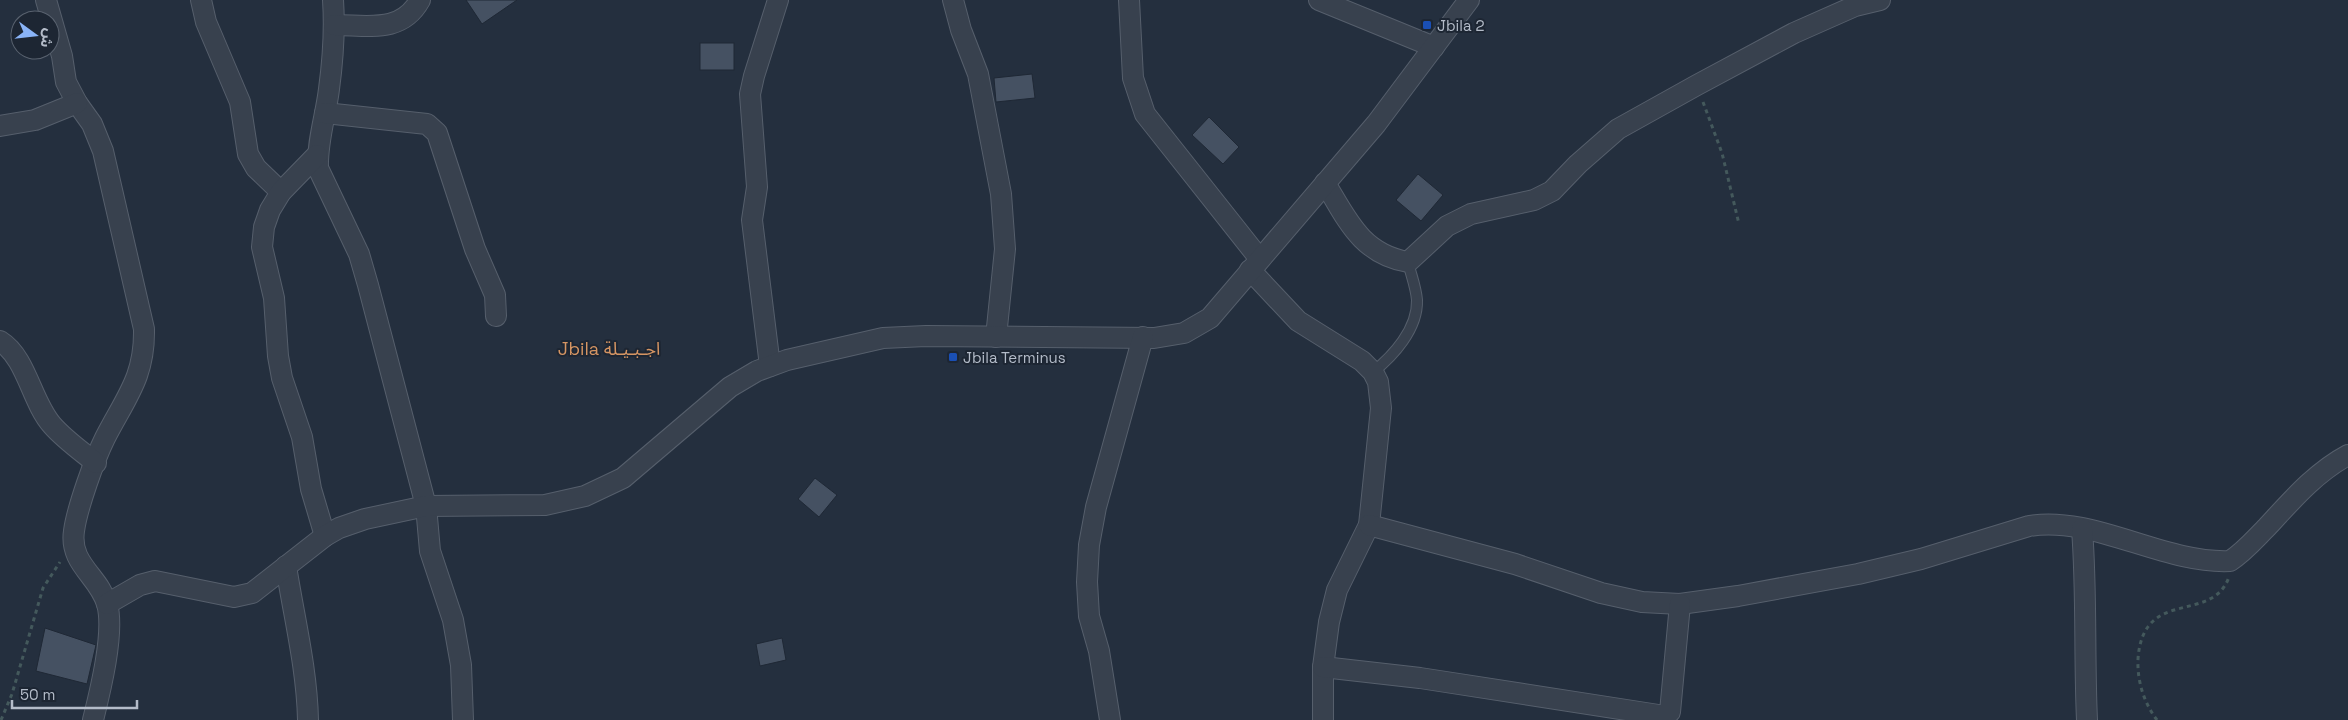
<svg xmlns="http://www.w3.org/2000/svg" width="2348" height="720" font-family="'Space Grotesk','Noto Sans Arabic',sans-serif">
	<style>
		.building { fill: #455162; stroke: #1f2835 }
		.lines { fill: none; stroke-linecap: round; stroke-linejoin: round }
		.lane-casing { stroke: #565f6c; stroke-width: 12 }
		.street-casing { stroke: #565f6c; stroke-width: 22 }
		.path { stroke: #44595c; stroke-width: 3; stroke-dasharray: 4 4; stroke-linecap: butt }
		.lane { stroke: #38414e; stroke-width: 10 }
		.street { stroke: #38414e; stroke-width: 20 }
		.transit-dot { fill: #1a4fb4; stroke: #1d2633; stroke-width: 2 }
		.labels { text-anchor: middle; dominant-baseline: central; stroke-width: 4; stroke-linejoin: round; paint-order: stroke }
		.poi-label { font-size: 15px; fill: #b4bcc9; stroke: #1d2633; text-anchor: start }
		.quarter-label { font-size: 18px; fill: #d59563; stroke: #1d2633 }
	</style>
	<rect width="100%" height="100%" fill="#242f3e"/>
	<g class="building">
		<path d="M 466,0 L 517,0 L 482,24 Z"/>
		<rect x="700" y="43" width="34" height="27"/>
		<path d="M 1032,74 L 1035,98 L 996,102 L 994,78 Z"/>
		<path d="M 1209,117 L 1239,147 L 1223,164 L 1192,135 Z"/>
		<path d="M 1418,174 L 1443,195 L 1421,221 L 1396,200 Z"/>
		<path d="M 815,478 L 837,495 L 819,517 L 798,499 Z"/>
		<path d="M 45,628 L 96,645 L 87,684 L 36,671 Z"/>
		<path d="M 782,638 L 786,660 L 760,666 L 756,644 Z"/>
	</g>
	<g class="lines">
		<defs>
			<path id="lane" d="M 1373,372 C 1393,356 1418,329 1417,300 C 1416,287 1411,275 1408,262"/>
			<g id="street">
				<path d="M 46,0 L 62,56 L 66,82 L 77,103 L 92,124 L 103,151 L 144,329 C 145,377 126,397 105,438 C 95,458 77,508 74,531 C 69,564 99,576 107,604 C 115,632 100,692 93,720"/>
				<path d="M 201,0 L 206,22 L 240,102 L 248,154 L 256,168 L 281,192"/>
				<path d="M 333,0 C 335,29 333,59 329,89 C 326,115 317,141 318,168 L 359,254 L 368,285 L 426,506 L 430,551 L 453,620 L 461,665 L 463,720"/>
				<path d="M 953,0 L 961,30 L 978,74 L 1001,194 L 1005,249 L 996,337"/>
				<path d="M 1129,0 L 1133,78 L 1145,114 L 1259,258"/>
				<path d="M 1319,0 L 1434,47"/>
				<path d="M 334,25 C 368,25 401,34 420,0"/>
				<path d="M 325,113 L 427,124 L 437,133 L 475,249 L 495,295 L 496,316"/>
				<path d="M 0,126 L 35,120 L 77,103"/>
				<path d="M 317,155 L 281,192 L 270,210 L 264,227 L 262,247 L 274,298 L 278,356 L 282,378 L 302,437 L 311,489 L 325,536"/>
				<path d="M 1325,183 C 1347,219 1361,254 1408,262 L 1447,226 L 1471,214 L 1534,200 L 1552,191 L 1578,164 L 1618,129 L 1697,85 L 1794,33 L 1855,6 L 1880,0"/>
				<path d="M 1250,270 L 1298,321 L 1362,361 L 1373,372 L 1378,382 L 1381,408 L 1369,525 L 1337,590 L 1329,622 L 1323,667 L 1323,720"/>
				<path d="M 0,341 C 27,358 31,401 52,425 C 64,439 81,451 96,463"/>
				<path d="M 770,366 L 752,220 L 757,187 L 750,94 L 754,76 L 778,0"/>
				<path d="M 1369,525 L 1515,564 L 1601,593 L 1642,602 L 1680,604 L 1738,596 L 1858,574 L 1921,559 L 2029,526 C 2093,515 2163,564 2230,561 C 2244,552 2255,539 2267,527 C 2292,500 2316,472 2348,455"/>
				<path d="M 2082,529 C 2087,593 2084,656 2087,720"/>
				<path d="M 286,566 C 294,617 307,669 308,720"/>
				<path d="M 107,604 L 140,585 L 155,581 L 234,597 L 252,593 L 325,536 L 339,528 L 365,519 L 426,506 L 545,505 L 585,496 L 623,478 L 730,387 L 757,371 L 787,360 L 883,338 L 926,336 L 1154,338 L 1184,333 L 1210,318 L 1376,124 L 1469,0"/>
				<path d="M 1323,667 L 1420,678 L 1665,716 L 1670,712 L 1680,604"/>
				<path d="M 1110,720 L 1099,651 L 1089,616 L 1087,582 L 1089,545 L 1096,507 L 1143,337"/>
			</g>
		</defs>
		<use href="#lane" class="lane-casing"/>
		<use href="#street" class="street-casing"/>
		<g class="path">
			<path d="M 1703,102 L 1722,153 L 1739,224"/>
			<path d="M 1,720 L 12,694 L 43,588 L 60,562"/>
			<path d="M 2157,720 C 2144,703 2137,681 2138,659 C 2143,586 2212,625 2229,577"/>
		</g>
		<use href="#lane" class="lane"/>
		<use href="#street" class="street"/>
	</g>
	<g class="transit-dot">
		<rect x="1422" y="20" width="10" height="10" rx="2.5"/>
		<rect x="948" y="352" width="10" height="10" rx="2.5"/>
	</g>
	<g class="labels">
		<g class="poi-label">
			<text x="1437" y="25">Jbila 2</text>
			<text x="963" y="357">Jbila Terminus</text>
		</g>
		<g class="quarter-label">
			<text x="609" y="348">Jbila اجـبـيـلة</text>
		</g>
	</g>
	<g transform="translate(35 35) rotate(105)"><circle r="24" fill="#1d2633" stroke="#59626f"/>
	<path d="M0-4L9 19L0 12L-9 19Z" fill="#8ab4f8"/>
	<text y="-8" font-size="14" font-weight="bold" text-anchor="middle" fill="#b4bcc9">ش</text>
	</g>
	<path d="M12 700v8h125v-8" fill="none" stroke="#b4bcc9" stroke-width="2.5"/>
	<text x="20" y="700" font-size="15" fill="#b4bcc9" stroke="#1d2633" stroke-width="4" paint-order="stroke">50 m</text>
</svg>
